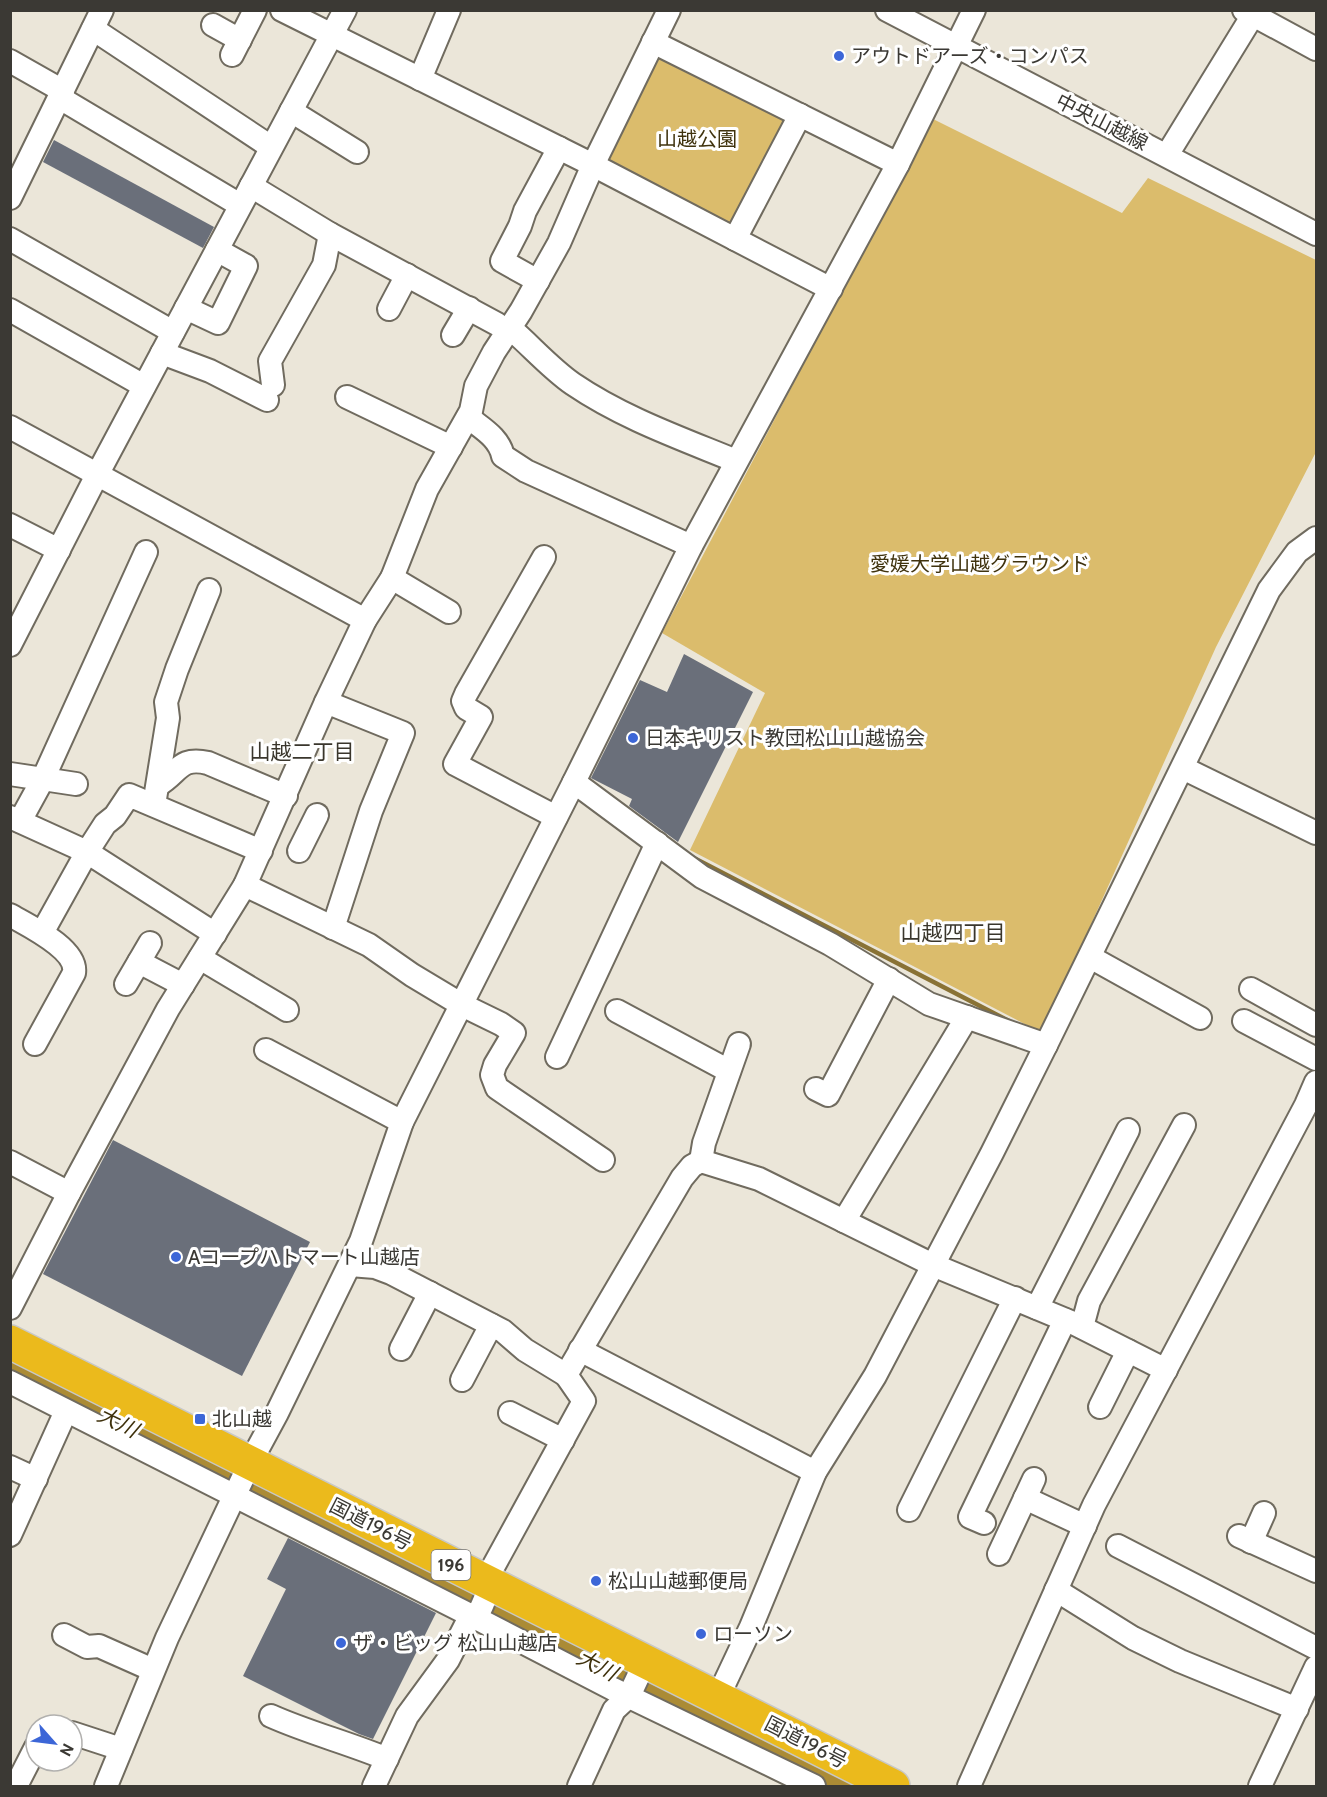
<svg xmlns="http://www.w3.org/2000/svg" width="1327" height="1797" font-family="Cabin,'Noto Sans JP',sans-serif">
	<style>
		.green { fill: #dbbc6c }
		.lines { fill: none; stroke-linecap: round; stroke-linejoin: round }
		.stream { stroke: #897235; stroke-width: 4.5 }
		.river { stroke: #ab8b35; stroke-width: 28 }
		.building { fill: #6a6f7a }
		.minor-casing { stroke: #706b5f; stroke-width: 26 }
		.highway-casing { stroke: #c8c8c6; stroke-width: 36 }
		.minor { stroke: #fff; stroke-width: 22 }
		.highway { stroke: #ebba1c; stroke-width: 33 }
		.poi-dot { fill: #3c66d7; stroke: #fff; stroke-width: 2 }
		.labels { text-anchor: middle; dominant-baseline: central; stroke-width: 6; stroke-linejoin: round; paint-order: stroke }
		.shield { fill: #fff; stroke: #767471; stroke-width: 1.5 }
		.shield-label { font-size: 18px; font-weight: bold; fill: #3b3934 }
		.poi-label { font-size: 20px; fill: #3b3934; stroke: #fff; text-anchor: start }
		.street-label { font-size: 20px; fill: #3b3934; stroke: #fff }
		.park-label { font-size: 20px; fill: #40330e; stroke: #fff }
		.neighbourhood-label { font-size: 21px; fill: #3a362c; stroke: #fff }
		.water-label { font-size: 21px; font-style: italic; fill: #3f310c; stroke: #fff }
	</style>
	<rect width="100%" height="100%" fill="#ebe6d9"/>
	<g class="green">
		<path d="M 656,49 L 793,117 L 735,229 L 601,160 Z"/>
		<path d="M 933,119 L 1122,213 L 1148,178 L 1316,260 L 1316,452 L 1216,647 L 1042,1033 L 690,850 L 765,693 L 662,633 Z"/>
	</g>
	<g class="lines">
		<path class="stream" d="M 694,858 L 1009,1021"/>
		<g class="river">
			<path d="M 10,1369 L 225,1476"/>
			<path d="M 256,1490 L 398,1560 L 648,1691 L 788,1757 L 844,1786"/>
		</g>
	</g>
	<g class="building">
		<path d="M 54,140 L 214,227 L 203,248 L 43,162 Z"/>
		<path d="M 684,654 L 753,692 L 678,842 L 629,806 L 632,799 L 591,778 L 640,680 L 667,692 Z"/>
		<path d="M 113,1140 L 310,1242 L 242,1376 L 43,1274 Z"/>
		<path d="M 288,1538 L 436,1613 L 373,1739 L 359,1734 L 243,1676 L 286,1589 L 267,1579 Z"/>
	</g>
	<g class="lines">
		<defs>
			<g id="minor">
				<path d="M 282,10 L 593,165 L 831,289"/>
				<path d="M 887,10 L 1316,234"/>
				<path d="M 1244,10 L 1316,49"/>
				<path d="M 213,25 L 240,40"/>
				<path d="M 93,29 L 271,147"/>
				<path d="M 653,42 L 898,164"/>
				<path d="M 232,55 L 255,10"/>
				<path d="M 10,61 L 63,91"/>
				<path d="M 420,79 L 449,10"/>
				<path d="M 60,98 L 240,205"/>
				<path d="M 291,111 L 357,152"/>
				<path d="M 1167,155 L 1256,10"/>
				<path d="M 251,186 L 330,234 L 497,324"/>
				<path d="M 10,198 L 102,10"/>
				<path d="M 10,239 L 173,332"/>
				<path d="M 735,239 L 800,115"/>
				<path d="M 538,281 L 502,261 L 520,226 L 525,211 L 559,148"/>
				<path d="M 186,308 L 218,323 L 246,266 L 217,250"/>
				<path d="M 389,309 L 407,275"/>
				<path d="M 10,310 L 144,386"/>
				<path d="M 510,328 C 530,345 551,369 573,384 C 623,418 680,438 736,461"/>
				<path d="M 453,335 L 469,308"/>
				<path d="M 162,353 L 210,371 L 267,400"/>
				<path d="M 273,385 L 270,361 L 324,265 L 330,234"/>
				<path d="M 347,397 L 451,447"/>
				<path d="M 468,417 C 481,428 499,437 503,456 L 526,471 L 691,546"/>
				<path d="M 10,427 L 365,620"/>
				<path d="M 10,525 L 59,550"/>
				<path d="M 544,557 L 466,694 L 463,701 L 466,708 L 481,717 L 455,764 L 556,817"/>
				<path d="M 392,578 L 449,612"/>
				<path d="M 10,645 L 97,475 L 345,10"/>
				<path d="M 326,702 L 403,733 L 371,811 L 333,928"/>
				<path d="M 1183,768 L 1316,833"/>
				<path d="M 10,774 L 76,784"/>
				<path d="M 574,782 L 702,877 L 830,944 L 929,1004 L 1046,1045"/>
				<path d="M 158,785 C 179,773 179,756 208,763 L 286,796"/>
				<path d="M 154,805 L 168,718 L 166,702 L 177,669 L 209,590"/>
				<path d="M 10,817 L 87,852 L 215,934"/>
				<path d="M 20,821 L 43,779 L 146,552"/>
				<path d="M 299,851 L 317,815"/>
				<path d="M 245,885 L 369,945 L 412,975 L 462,1005 L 501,1024 L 514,1033 L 495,1065 L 492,1075 L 497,1088 L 603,1160"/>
				<path d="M 10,915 C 29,926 78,949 74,973 L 35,1044"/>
				<path d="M 42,933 L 87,852 L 105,824 L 115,816 L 129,795 L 261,851"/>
				<path d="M 1090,957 L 1200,1018"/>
				<path d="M 200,958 L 287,1010"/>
				<path d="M 139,962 L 183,985"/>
				<path d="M 126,984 L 150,943"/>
				<path d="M 1251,989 L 1316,1025"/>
				<path d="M 617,1011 L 729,1071"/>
				<path d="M 1244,1021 L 1316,1059"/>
				<path d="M 266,1050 L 402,1122"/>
				<path d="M 557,1057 L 657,843"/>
				<path d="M 816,1089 L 828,1095 L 889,979"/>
				<path d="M 701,1161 L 704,1143 L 739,1044"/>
				<path d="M 10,1162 L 69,1193"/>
				<path d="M 844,1221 L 967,1017"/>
				<path d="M 350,1265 L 375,1267 L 391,1273 L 503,1331 L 525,1350 L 566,1375"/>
				<path d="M 10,1308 L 69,1193 L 168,1009 L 245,885 L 326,702 L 365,620 L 392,578 L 427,489 L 471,411 L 476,386 L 494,352 L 521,311 L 559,243 L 593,165 L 669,10"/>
				<path d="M 1037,1308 L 1128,1130"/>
				<path d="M 1082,1327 L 1089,1301 L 1184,1125"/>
				<path d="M 401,1349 L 430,1293"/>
				<path d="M 580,1350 L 815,1472"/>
				<path d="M 462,1380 L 491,1325"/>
				<path d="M 10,1382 L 476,1618 L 613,1689 L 814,1786"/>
				<path d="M 1100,1407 L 1128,1351"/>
				<path d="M 510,1413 L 563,1440"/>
				<path d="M 10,1467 L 36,1479"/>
				<path d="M 1025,1498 L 1085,1526"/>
				<path d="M 909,1510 L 1015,1298"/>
				<path d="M 984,1523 L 970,1517 L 1065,1320"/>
				<path d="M 10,1535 L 66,1411"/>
				<path d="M 1239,1536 L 1316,1571"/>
				<path d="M 1251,1542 L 1264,1513"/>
				<path d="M 1118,1546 L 1316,1648"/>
				<path d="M 999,1554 L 1034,1479"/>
				<path d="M 1056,1590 L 1133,1638 L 1180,1661 L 1297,1709"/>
				<path d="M 476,1618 C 485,1601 490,1588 492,1569 L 584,1401 L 566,1375 L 682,1178 L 692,1166 L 701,1161 L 759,1179 L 933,1265 L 1073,1323 L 1166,1370"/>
				<path d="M 64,1635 L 87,1647 L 99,1646 L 153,1670"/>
				<path d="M 718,1697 L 751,1627 L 815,1472 L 875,1376 L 992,1153 L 1046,1045 L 1269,590 L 1297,552 L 1316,538"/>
				<path d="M 271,1716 C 309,1733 349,1743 387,1759"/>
				<path d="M 72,1733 L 121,1749"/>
				<path d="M 16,1786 L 36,1747"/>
				<path d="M 106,1786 L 167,1638 L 250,1463 L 277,1413 L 361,1241 L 402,1122 L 574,782 L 691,546 L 898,164 L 974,10"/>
				<path d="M 374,1786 L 407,1716 L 448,1660 L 471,1615"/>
				<path d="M 579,1786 L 614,1710 L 629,1696 L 645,1662"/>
				<path d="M 969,1786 L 1094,1505 L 1306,1105 L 1316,1082"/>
				<path d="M 1260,1786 L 1316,1667"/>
			</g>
			<path id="highway" d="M 10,1342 L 893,1786"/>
		</defs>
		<use href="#minor" class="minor-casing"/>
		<use href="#highway" class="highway-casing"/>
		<use href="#minor" class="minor"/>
		<use href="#highway" class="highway"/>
	</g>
	<g class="poi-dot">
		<circle cx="839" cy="56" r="6"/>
		<circle cx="633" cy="738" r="6"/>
		<circle cx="176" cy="1257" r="6"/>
		<rect x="194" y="1413" width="12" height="12" rx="3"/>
		<circle cx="596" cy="1581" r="6"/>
		<circle cx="701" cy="1634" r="6"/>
		<circle cx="341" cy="1643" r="6"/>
	</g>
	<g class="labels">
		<rect class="shield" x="431.5" y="1550" width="39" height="30" rx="4.5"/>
		<g class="shield-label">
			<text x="451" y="1565">196</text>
		</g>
		<g class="poi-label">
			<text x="851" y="56">アウトドアーズ・コンパス</text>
			<text x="645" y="738">日本キリスト教団松山山越協会</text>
			<text x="188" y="1257">Aコープハトマート山越店</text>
			<text x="212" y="1419">北山越</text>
			<text x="608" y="1581">松山山越郵便局</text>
			<text x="713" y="1634">ローソン</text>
			<text x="353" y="1643">ザ・ビッグ 松山山越店</text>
		</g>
		<g class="street-label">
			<text transform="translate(1102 122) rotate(27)">中央山越線</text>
			<text transform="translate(371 1524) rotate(27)">国道196号</text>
			<text transform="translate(806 1742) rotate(27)">国道196号</text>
		</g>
		<g class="park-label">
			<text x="697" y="139">山越公園</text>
			<text x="980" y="564">愛媛大学山越グラウンド</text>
		</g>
		<g class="neighbourhood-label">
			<text x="302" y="751">山越二丁目</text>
			<text x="953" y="932">山越四丁目</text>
		</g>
		<g class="water-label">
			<text transform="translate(118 1422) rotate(26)">大川</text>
			<text transform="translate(597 1665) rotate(27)">大川</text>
		</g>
	</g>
	<rect width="1327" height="1797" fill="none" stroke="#3b3934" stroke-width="24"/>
	<g transform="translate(54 1743) rotate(118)"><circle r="28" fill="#ffffff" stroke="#b1b0ae" stroke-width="1.5"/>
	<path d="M0-4.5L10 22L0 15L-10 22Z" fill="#3c66d7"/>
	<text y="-9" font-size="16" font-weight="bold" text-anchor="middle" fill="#3b3934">N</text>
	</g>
</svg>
